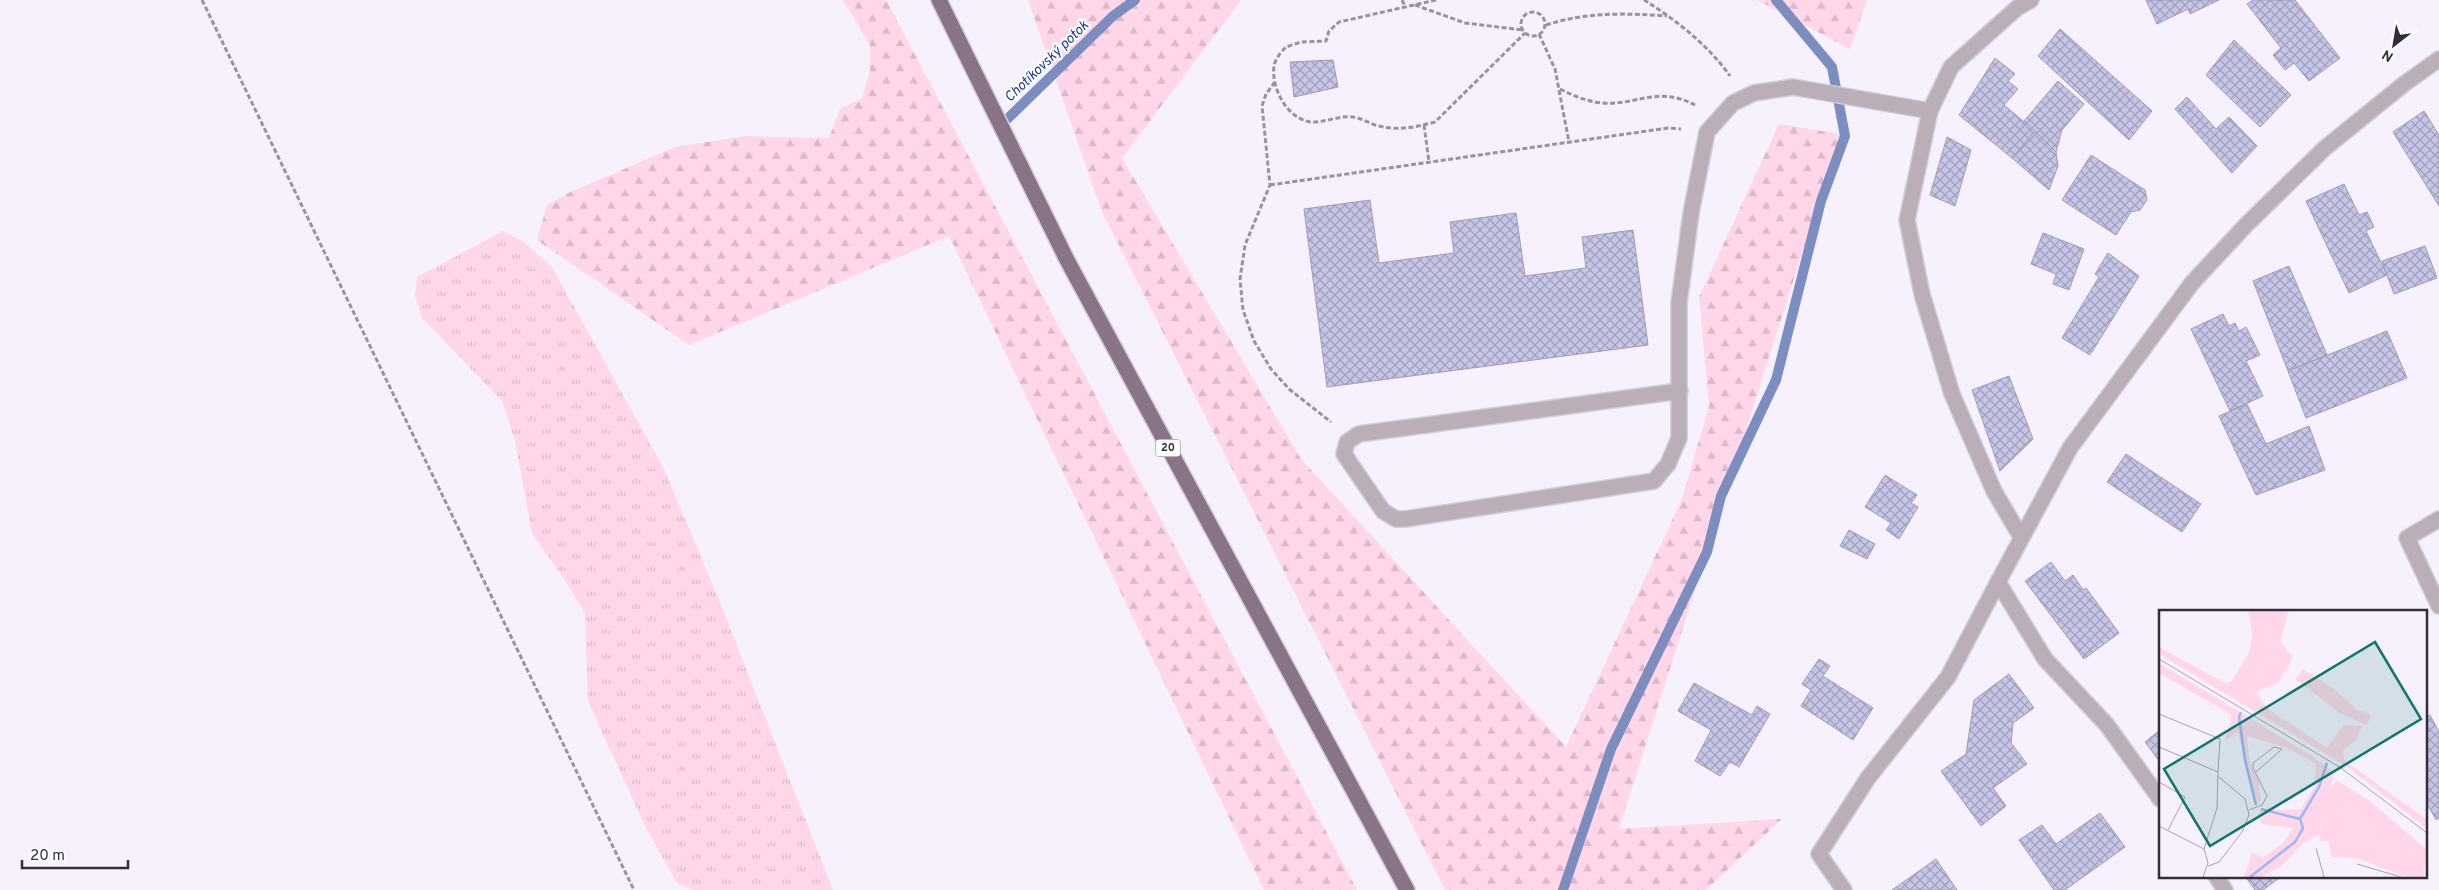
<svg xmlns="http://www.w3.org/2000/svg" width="2439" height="890" font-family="Overpass,sans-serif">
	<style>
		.grass { fill: url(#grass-tufts) }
		.forest { fill: url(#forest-firs) }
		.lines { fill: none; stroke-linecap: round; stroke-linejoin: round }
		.stream { stroke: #7c8ebf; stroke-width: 10 }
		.building { fill: url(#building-cross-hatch); stroke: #9d9cbb }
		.minor-casing { stroke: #d4cedb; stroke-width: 18 }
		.major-casing { stroke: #d4cedb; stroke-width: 18 }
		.path { stroke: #9993a0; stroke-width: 3; stroke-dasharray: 5 2.5; stroke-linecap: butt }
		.minor { stroke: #baaeb9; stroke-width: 15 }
		.major { stroke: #897487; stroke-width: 15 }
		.labels { text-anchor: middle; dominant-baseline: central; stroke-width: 4.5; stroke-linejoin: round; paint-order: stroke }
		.shield { fill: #fff; stroke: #706c74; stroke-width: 1 }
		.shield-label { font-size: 11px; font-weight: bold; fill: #332d39 }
		.water-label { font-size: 14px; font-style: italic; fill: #1b3993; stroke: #fff }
		.inset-river { fill: none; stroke: #9bb8f9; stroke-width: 2.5 }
		.inset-road { fill: none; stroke: #a9a3af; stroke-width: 1 }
		.view { fill: #0f766e; fill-opacity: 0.15; stroke: #0f766e; stroke-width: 2.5 }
		.inset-edge { fill: none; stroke: #332d39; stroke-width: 2.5 }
	</style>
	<defs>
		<pattern id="grass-tufts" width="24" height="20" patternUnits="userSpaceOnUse" patternTransform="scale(1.25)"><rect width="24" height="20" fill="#ffd7e9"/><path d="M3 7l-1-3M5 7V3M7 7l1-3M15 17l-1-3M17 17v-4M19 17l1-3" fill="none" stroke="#dbb9c9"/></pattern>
		<pattern id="forest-firs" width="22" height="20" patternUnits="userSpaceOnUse" patternTransform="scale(1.25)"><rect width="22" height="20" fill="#ffd7e9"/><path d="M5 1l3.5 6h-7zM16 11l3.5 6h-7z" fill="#dbb9c9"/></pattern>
		<pattern id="building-cross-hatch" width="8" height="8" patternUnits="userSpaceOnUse" patternTransform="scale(1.25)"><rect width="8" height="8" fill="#c6c5e5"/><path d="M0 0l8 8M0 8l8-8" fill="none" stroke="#a1a0bb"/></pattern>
	</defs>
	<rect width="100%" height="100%" fill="#f7f1fe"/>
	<path class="grass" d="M 503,231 L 524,242 L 552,267 L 664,469 L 719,600 L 833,890 L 693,890 L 677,883 L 644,824 L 588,701 L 585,613 L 561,574 L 532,534 L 515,441 L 502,401 L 422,318 L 415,296 L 417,277 Z"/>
	<g class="forest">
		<path d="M 843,0 L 886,0 L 1357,890 L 1264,890 L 949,236 L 689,345 L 537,240 L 547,205 L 566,194 L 675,147 L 745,136 L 829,138 L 840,109 L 862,98 L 870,71 L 870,45 Z"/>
		<path d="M 1028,0 L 1241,0 L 1122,158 L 1301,459 L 1566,747 L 1682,499 L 1709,406 L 1699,297 L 1779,124 L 1840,134 L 1619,829 L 1782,819 L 1706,890 L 1445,890 L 1102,212 Z"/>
		<path d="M 1757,0 L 1867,0 L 1850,49 Z"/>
	</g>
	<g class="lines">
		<g class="stream">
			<path d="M 1001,125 L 1113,16 L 1135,0"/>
			<path d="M 1563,890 L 1611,749 L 1707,552 L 1721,496 L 1776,380 L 1821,201 L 1845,136 L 1832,67 L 1776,0"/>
		</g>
	</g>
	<g class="building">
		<path d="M 2146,0 L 2219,0 L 2190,14 L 2188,9 L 2157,24 Z"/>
		<path d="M 2253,0 L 2295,0 L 2340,58 L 2309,81 L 2294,63 L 2285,70 L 2273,55 L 2281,48 L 2247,4 Z"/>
		<path d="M 2060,29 L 2152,111 L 2129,140 L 2038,56 Z"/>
		<path d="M 2234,40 L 2291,95 L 2260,127 L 2206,75 Z"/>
		<path d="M 1995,58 L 2015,74 L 2008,81 L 2018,89 L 2004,105 L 2035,131 L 2012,158 L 1959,115 Z"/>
		<path d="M 1333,60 L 1338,87 L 1294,97 L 1290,62 Z"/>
		<path d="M 2058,81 L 2084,104 L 2062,130 L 2056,152 L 2024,121 Z"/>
		<path d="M 2187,97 L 2216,129 L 2229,117 L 2257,146 L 2232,173 L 2175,109 Z"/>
		<path d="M 2424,111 L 2439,135 L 2439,206 L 2393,132 Z"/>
		<path d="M 2035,131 L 2056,152 L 2058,166 L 2049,190 L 2012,158 Z"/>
		<path d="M 1947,137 L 1971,150 L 1955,206 L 1930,195 Z"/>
		<path d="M 2091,155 L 2145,190 L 2147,200 L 2140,210 L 2131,212 L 2116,235 L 2062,200 Z"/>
		<path d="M 2344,184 L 2359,215 L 2367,212 L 2374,227 L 2366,231 L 2387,275 L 2349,293 L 2306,201 Z"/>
		<path d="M 1370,200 L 1379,263 L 1454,253 L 1450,222 L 1516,213 L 1525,276 L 1586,268 L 1582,237 L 1633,230 L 1648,345 L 1327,387 L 1304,209 Z"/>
		<path d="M 2043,233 L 2084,249 L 2069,290 L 2053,284 L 2056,274 L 2031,264 Z"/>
		<path d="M 2425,246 L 2437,278 L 2394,294 L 2382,261 Z"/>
		<path d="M 2108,253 L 2139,276 L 2090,355 L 2062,338 L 2099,277 L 2095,274 Z"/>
		<path d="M 2289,266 L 2327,355 L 2288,371 L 2253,281 Z"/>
		<path d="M 2223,314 L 2229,326 L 2235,323 L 2239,331 L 2246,327 L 2260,355 L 2246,361 L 2263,396 L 2230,411 L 2191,329 Z"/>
		<path d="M 2387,331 L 2407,378 L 2306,418 L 2288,371 Z"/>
		<path d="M 2009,376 L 2033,439 L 2000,471 L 1972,390 Z"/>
		<path d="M 2247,404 L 2266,444 L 2309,426 L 2325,470 L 2256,495 L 2219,416 Z"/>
		<path d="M 2126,454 L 2201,504 L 2182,532 L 2107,482 Z"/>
		<path d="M 1885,475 L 1917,495 L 1911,503 L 1918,507 L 1899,539 L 1886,530 L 1891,523 L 1865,507 Z"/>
		<path d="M 1849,530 L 1875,544 L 1867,559 L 1840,546 Z"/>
		<path d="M 2051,562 L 2065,581 L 2073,575 L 2083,590 L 2086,588 L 2119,633 L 2084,659 L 2025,581 Z"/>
		<path d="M 1819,659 L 1830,666 L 1823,676 L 1873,708 L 1853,740 L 1801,706 L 1811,690 L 1802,684 Z"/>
		<path d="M 2009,674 L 2034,708 L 2013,723 L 2011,743 L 2027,764 L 1993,788 L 2006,806 L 1981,826 L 1941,771 L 1966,754 L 1974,700 Z"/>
		<path d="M 1694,683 L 1752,715 L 1757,706 L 1770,714 L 1739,767 L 1730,762 L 1720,776 L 1695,761 L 1711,730 L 1678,711 Z"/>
		<path d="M 2430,715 L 2439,732 L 2439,818 L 2436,820 L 2425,800 L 2425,717 Z"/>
		<path d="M 2160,730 L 2160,762 L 2145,742 Z"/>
		<path d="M 2100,813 L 2125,847 L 2065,890 L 2054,890 L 2019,840 L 2042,825 L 2056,844 Z"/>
		<path d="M 1936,859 L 1957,890 L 1892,890 Z"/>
		<path d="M 2245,876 L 2282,876 L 2263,890 L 2255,890 Z"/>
	</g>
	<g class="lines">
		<defs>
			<g id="minor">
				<path d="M 1680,391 L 1359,434 L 1347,442 L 1344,454 L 1383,511 L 1396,519 L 1405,519 L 1654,481 L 1668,464 L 1679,438 L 1679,303 L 1691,213 L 1707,132 L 1733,103 L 1754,93 L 1793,87 L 1930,111"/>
				<path d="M 2439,519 L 2407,538 L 2439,606"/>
				<path d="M 2021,537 L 1994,491 L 1952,394 L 1922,294 L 1907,220 L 1930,111 L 1951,67 L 2017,8 L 2031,0"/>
				<path d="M 2160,799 L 2107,725 L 2045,659 L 1998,582 L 2070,448 L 2192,283 L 2246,225 L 2325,148 L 2404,84 L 2439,59"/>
				<path d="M 2216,876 L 2225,890"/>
				<path d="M 1844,890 L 1819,854 L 1868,778 L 1948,677 L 1998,582"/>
			</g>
			<path id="major" d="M 939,0 L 1067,260 L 1407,890"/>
		</defs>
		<use href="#minor" class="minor-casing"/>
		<use href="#major" class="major-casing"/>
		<g class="path">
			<path d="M 202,0 L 634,890"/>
			<path d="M 1402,0 L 1405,6"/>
			<path d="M 1436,0 L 1339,22 L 1329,31 L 1326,41 L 1301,42 L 1286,47 C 1281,52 1275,59 1274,66 C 1271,88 1287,119 1311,122 C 1325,123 1339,115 1353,117 C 1362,118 1370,124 1379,126 C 1397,131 1417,127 1435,122 L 1525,33"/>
			<path d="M 1644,0 C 1675,19 1709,46 1730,76"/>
			<path d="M 1415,5 L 1465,23 L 1523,30"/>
			<circle cx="1533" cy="24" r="12"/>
			<path d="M 1546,25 C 1586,12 1625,13 1667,16"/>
			<path d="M 1539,34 L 1555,69 L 1569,142"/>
			<path d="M 1275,82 L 1266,94 L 1262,106 L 1270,185 L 1245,245 L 1240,279 L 1243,310 L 1254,341 L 1271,369 L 1289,389 L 1331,422"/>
			<path d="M 1560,89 C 1574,96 1586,101 1601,103 C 1637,106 1657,85 1695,105"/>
			<path d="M 1424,125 L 1429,162"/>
			<path d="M 1270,185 L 1668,128 L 1681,129"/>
		</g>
		<use href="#minor" class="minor"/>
		<use href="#major" class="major"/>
	</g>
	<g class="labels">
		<rect class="shield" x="1155.5" y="439.5" width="25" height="17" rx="4"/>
		<g class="shield-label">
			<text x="1168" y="448">20</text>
		</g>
		<g class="water-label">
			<text transform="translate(1047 62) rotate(-44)">Chotíkovský potok</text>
		</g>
	</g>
	<g transform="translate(2159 610)">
		<rect width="268" height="268" fill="#f7f1fe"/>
		<path d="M 144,59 L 175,79 L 198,100 L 209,103 L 212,107 L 207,115 L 181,103 L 136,69 ZM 177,170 L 211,191 L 267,239 L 265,267 L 247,267 L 198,248 L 173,247 L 169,231 L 160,231 L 168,185 Z" fill="#ffd7e9"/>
		<path d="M 90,0 L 130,0 L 121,31 L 134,48 L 119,73 L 98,81 L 106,97 L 168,138 L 185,115 L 203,116 L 196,131 L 184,140 L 185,150 L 267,209 L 267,218 L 187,156 L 0,44 L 0,37 L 66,73 L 72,72 L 90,43 L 93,26 ZM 0,53 L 156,148 L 175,163 L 160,225 L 144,233 L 123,256 L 102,267 L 85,267 L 93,243 L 105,247 L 125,232 L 134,218 L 102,214 L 100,201 L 142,199 L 155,177 L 157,154 L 126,137 L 88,126 L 91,153 L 100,172 L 102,191 L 96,193 L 79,122 L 66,131 L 73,105 L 0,63 Z" fill="#ffd7e9"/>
		<path class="inset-river" d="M 82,102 L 80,107 L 86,150 L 97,195M 102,199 L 141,209M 91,267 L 136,232 L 144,218 L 141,209 L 160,177 L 168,153"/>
		<path class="inset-road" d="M 0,49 L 182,158 L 268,223M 0,104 L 61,129 L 59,162M 0,137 L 59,162 L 58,198 L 45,239M 0,172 L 26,187 L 9,220M 90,200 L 103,195 L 108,186 L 94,158 L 94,153 L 115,137 L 123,139 L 97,162M 0,216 L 45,239 L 49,253 L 44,267M 157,238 L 165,267M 198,254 L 242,267M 49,256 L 60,252 L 83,222 L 90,205 L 86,189 L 60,167"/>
		<path class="view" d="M 216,32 L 262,109 L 51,236 L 5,159 Z"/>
		<rect width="268" height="268" class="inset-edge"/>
	</g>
	<g transform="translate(2394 45) rotate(211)" stroke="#ffffff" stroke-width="4" paint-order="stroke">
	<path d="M0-4L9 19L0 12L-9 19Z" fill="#332d39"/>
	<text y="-8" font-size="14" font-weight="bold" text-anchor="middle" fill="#332d39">N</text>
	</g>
	<path d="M22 860v8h106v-8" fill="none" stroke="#332d39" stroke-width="2.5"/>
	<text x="30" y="860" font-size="15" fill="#332d39" stroke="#ffffff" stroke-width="4" paint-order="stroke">20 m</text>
</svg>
